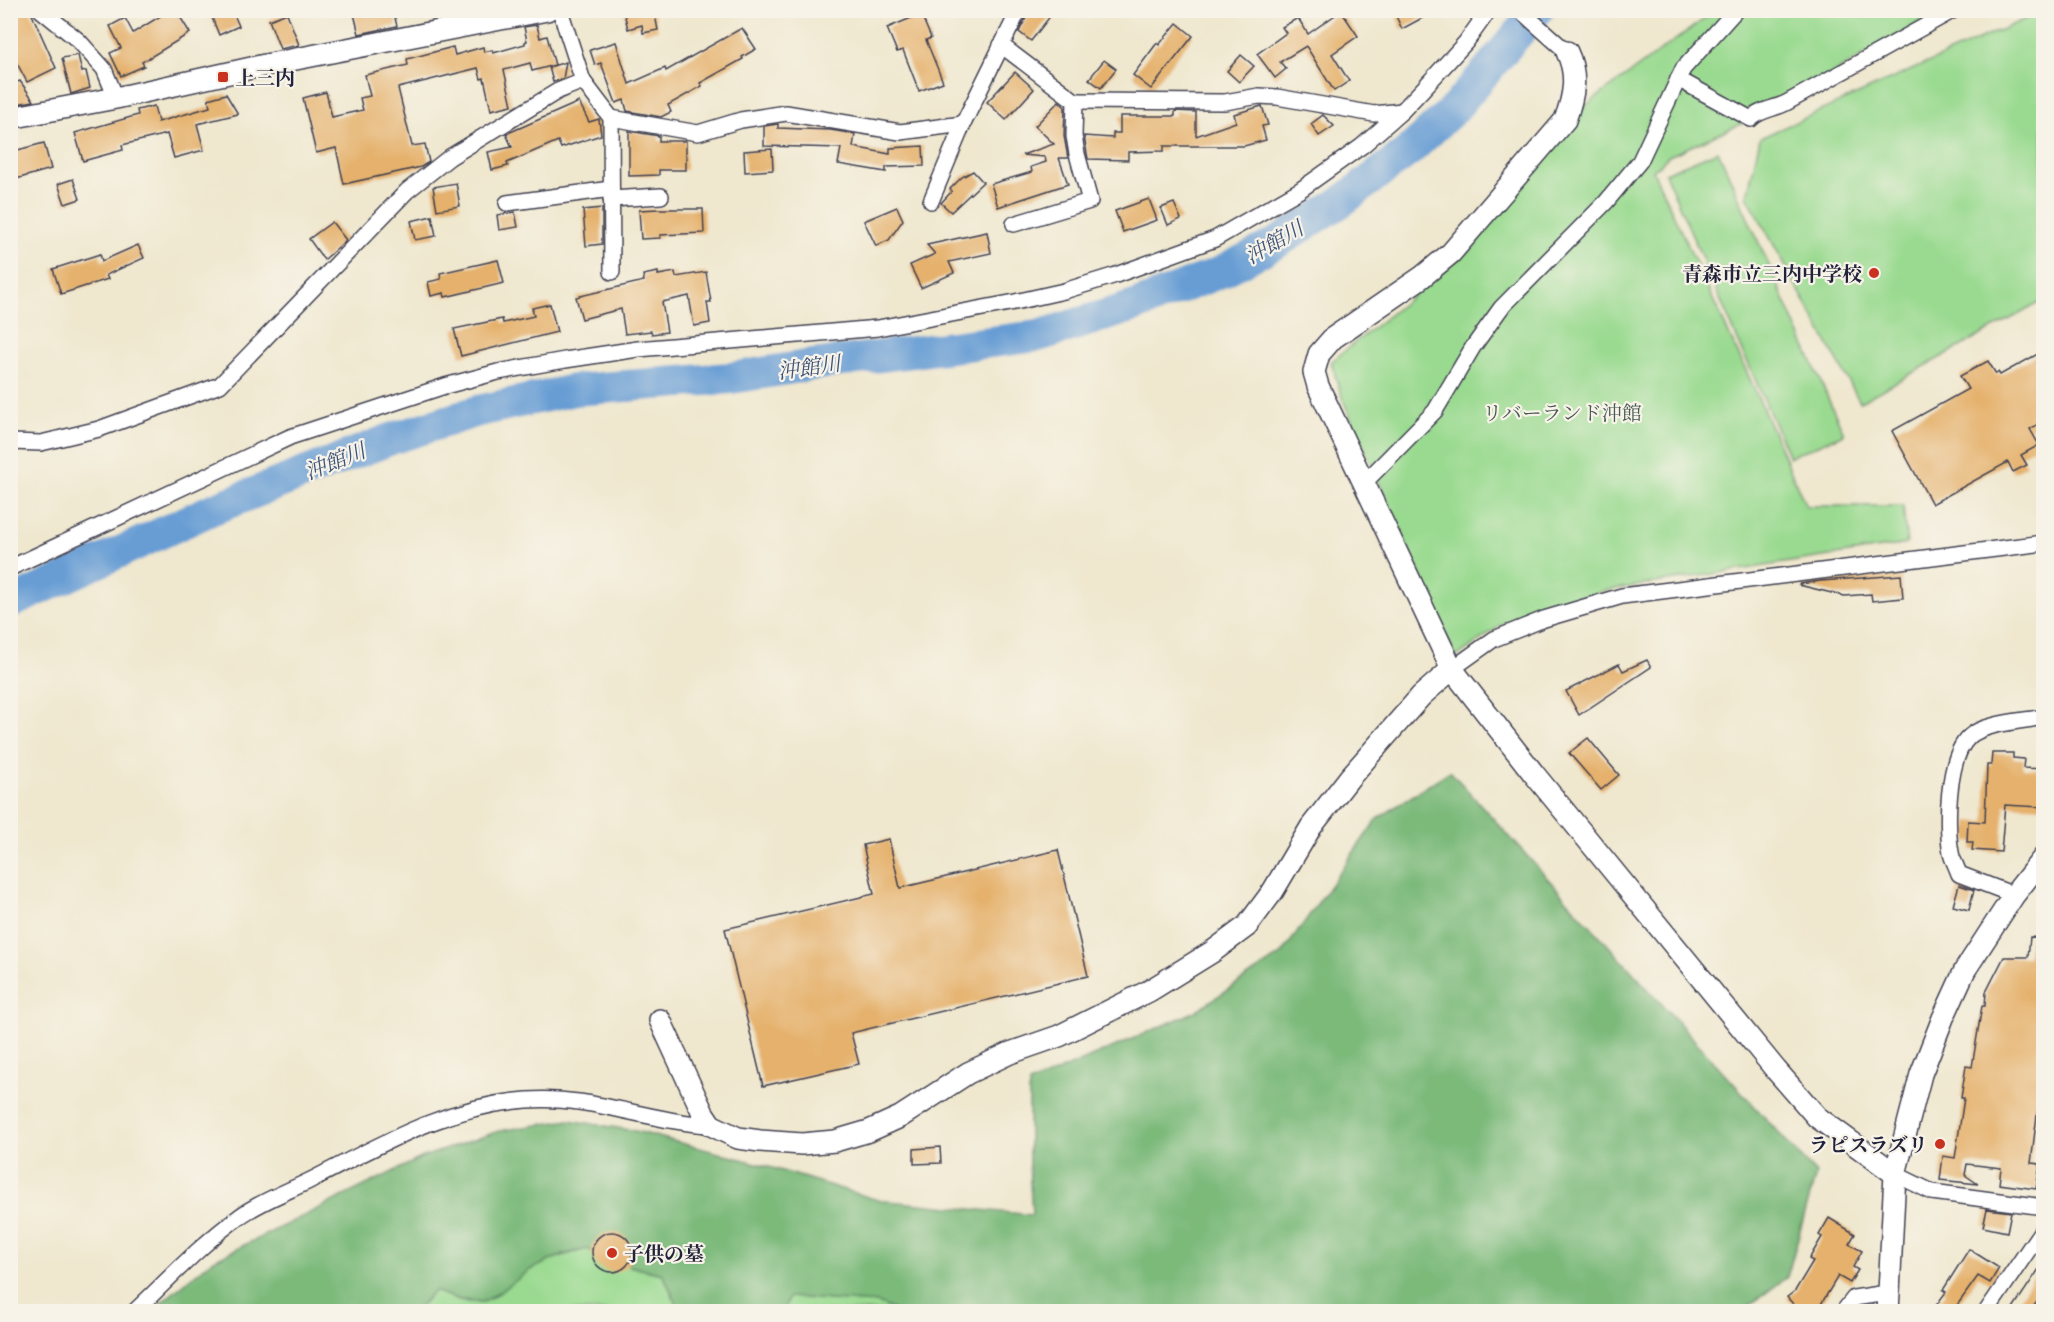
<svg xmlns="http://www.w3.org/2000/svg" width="2054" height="1322" font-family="'Gentium Book Plus','Noto Serif JP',serif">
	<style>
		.green { fill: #9ada90; stroke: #5e7e66; stroke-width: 1.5 }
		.forest { fill: #7bba7a; stroke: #4e6e5a; stroke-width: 1.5 }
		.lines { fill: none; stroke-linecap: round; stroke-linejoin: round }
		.river { stroke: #689dd4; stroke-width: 32 }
		.building { fill: #e5b16c }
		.street-casing { stroke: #414051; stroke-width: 18 }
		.secondary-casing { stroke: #414051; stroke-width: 24 }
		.street { stroke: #fff; stroke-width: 15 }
		.secondary { stroke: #fff; stroke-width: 21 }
		.poi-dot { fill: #c8321e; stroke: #f7f3e8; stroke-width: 2 }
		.labels { text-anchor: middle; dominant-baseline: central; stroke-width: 4.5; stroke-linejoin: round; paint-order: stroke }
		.poi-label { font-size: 20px; font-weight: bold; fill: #22223b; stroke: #f7f3e8; text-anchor: start }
		.park-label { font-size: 20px; fill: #465954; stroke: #f7f3e8 }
		.water-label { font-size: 21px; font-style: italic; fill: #3e5378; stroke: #f7f3e8 }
	</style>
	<rect width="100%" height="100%" fill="#f7f3e8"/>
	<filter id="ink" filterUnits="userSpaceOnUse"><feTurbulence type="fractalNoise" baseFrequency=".0167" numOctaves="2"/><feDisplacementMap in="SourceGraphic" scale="12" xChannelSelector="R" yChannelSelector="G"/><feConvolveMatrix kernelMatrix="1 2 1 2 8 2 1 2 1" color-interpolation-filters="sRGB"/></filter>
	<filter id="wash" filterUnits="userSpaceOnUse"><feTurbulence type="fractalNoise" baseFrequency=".008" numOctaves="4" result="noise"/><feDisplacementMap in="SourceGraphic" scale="24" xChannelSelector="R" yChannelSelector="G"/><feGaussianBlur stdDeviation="1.35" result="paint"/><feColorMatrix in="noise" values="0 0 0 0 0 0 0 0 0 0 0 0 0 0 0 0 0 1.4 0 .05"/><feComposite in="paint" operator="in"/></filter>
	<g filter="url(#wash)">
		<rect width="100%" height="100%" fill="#efe7ce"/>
		<g class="green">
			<path d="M 1715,11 L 1939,11 L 1772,110 L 1669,156 L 1653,171 L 1749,377 L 1806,506 L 1903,506 L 1907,544 L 1603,591 L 1503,624 L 1456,657 L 1343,400 L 1331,362 L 1472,248 L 1585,106 Z"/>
			<path d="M 2043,11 L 2043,301 L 1860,402 L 1747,196 L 1760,138 Z"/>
			<path d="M 1718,151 L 1844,434 L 1789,457 L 1665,173 Z"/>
			<path d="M 587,1249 L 633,1267 L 663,1274 L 680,1311 L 415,1312 L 434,1291 C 448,1296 469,1306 484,1301 C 502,1295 514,1278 530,1269 C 548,1259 568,1254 587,1249 Z"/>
			<path d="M 789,1297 L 878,1303 L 898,1311 L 783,1312 Z"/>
		</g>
		<path class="forest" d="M 1450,771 L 1816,1174 L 1787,1277 L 1742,1311 L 898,1312 L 878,1303 L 789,1297 L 783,1311 L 680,1311 L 663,1274 L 633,1267 L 587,1249 L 562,1255 L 530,1270 L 506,1288 L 483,1302 L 461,1300 L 434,1291 L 415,1311 L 151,1311 L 212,1261 L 423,1157 L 499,1131 L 569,1120 L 636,1131 L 756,1163 L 878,1200 L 1032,1215 L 1029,1166 L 1029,1084 L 1194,1012 L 1282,954 L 1377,819 Z"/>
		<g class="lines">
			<path class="river" d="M 10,603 L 213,509 L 391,439 L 478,411 L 574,390 L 731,378 L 819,364 L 1038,336 L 1135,306 L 1221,272 L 1278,242 L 1341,202 L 1410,150 L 1455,108 L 1538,10"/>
		</g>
		<g id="blocks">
			<g class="building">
				<path d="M 10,10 L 30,10 L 56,68 L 27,82 L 10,50 Z"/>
				<path d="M 170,10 L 176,10 L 190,33 L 142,62 L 144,66 L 121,76 L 110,53 L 121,48 L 110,26 L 125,18 L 133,33 Z"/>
				<path d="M 209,10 L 232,10 L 239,26 L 219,35 Z"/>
				<path d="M 353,10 L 393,10 L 397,26 L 359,34 Z"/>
				<path d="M 634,10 L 654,10 L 658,30 L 643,33 L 642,25 L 628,29 L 624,13 Z"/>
				<path d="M 1030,10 L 1055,10 L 1031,41 L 1019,32 Z"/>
				<path d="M 1393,10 L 1437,10 L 1402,29 Z"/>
				<path d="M 1341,11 L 1358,36 L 1332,54 L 1349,81 L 1334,91 L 1306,46 L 1280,62 L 1286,69 L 1275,78 L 1257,54 L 1286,33 L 1282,27 L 1298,18 L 1308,34 Z"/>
				<path d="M 287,13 L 299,45 L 280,49 L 269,20 Z"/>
				<path d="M 921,14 L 931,38 L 926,40 L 943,82 L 919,91 L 903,50 L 897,52 L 887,28 Z"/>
				<path d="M 1177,23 L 1193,36 L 1151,89 L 1133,75 L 1157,43 L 1159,45 Z"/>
				<path d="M 537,25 L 540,38 L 547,36 L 555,65 L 532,71 L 530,63 L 504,70 L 512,105 L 491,110 L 484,78 L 481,79 L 478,68 L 398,88 L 412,146 L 425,144 L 429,162 L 421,167 L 344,184 L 336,148 L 316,153 L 303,98 L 326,92 L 332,117 L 363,110 L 360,98 L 370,96 L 365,75 L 408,65 L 407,59 L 453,47 L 455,55 L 483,47 L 484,52 L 492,50 L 493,53 L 525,44 L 525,42 L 527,41 L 524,27 Z"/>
				<path d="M 742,28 L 756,49 L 742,57 L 743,59 L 700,83 L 702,86 L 668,105 L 671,112 L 661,117 L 627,111 L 624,100 L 616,103 L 601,63 L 595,65 L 590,50 L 616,42 L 629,84 L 665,68 L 666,71 Z"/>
				<path d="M 78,55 L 82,72 L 86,71 L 90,88 L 71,94 L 62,58 Z"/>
				<path d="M 1241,55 L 1254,66 L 1239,82 L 1227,71 Z"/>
				<path d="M 1104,60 L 1116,69 L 1101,88 L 1089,79 Z"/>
				<path d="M 566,62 L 563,79 L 553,82 L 549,67 Z"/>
				<path d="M 1015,72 L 1034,89 L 1006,120 L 987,102 Z"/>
				<path d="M 20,81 L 34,101 L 10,105 L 10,85 Z"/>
				<path d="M 226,94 L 238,114 L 197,124 L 204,150 L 174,158 L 167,134 L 122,145 L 123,150 L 83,161 L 75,133 L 138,115 L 137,110 L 154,106 L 158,122 L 210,107 L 208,99 Z"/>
				<path d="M 1059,101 L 1065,107 L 1064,136 L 1068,158 L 1059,158 L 1068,184 L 998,207 L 991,184 L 1032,172 L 1031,167 L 1046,162 L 1045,157 L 1022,155 L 1054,144 L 1035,126 Z"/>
				<path d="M 579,102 L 589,122 L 599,119 L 601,135 L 561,148 L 558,141 L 507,163 L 508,166 L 492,170 L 488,152 L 512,147 L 506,134 Z"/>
				<path d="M 1262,106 L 1268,125 L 1262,126 L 1266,140 L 1244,146 L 1164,146 L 1164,151 L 1128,152 L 1128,160 L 1088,159 L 1084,136 L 1113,138 L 1113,133 L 1120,133 L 1120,116 L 1175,116 L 1175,111 L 1196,112 L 1196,136 L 1236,122 L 1234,114 Z"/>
				<path d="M 1323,115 L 1334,126 L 1319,136 L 1311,124 Z"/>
				<path d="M 778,124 L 778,128 L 830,130 L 855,134 L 853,147 L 890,154 L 890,148 L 923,146 L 924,166 L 886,167 L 886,172 L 838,164 L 841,148 L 764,146 L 764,126 Z"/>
				<path d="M 629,131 L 659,136 L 659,141 L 686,141 L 686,170 L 659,170 L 659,175 L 629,176 Z"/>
				<path d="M 44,143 L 51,169 L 16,179 L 10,161 L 10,152 Z"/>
				<path d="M 772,149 L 773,170 L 745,172 L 744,151 Z"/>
				<path d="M 973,171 L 983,182 L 951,212 L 941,203 L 952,191 L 950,189 L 962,177 Z"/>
				<path d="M 73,179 L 80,199 L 65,204 L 58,184 Z"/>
				<path d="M 456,183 L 460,206 L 437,210 L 433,187 Z"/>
				<path d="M 1149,199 L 1157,220 L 1123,232 L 1115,211 Z"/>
				<path d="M 1174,203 L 1181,219 L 1168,225 L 1161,208 Z"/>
				<path d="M 897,207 L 903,220 L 889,240 L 876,246 L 864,221 Z"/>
				<path d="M 602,208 L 602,244 L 586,246 L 583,210 Z"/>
				<path d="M 658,209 L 703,209 L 704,233 L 660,235 L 660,238 L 641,239 L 639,210 Z"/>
				<path d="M 515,212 L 518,227 L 499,230 L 497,215 Z"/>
				<path d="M 432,216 L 436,236 L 415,240 L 411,221 Z"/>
				<path d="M 332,222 L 346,240 L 324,260 L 309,239 Z"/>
				<path d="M 987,232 L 991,253 L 949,262 L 954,273 L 921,288 L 910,265 L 935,254 L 927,245 Z"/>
				<path d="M 138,245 L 144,258 L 106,275 L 108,279 L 61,294 L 53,269 L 100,254 L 102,261 Z"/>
				<path d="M 498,260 L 504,283 L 445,297 L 444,293 L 431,296 L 428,282 L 441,279 L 440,273 Z"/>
				<path d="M 658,272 L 658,275 L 675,272 L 676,277 L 706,272 L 711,302 L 707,302 L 710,323 L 694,326 L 689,296 L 662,302 L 667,332 L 652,334 L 651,331 L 625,334 L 621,309 L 582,319 L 576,297 L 644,281 L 643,275 Z"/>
				<path d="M 550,304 L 557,332 L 461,356 L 454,329 L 502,319 L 503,323 L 534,316 L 532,308 Z"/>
				<path d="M 2043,351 L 2043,421 L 2030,429 L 2039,445 L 2021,455 L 2027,465 L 2013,472 L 2008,462 L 1932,504 L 1892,431 L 1968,389 L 1960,376 L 1988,361 L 1996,374 L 1998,372 L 2000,375 Z"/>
				<path d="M 1901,575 L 1903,598 L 1872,601 L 1871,594 L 1844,596 L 1799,585 L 1800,584 L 1821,581 Z"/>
				<path d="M 1647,660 L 1651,667 L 1579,715 L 1566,691 L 1619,664 L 1623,671 Z"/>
				<path d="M 1588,738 L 1619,775 L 1601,790 L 1569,753 Z"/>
				<path d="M 1992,753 L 2013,753 L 2013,758 L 2024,759 L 2023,768 L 2043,769 L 2043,807 L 2005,805 L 2001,852 L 1972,850 L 1973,842 L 1967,842 L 1968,821 L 1985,822 L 1987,765 L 1991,765 Z"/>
				<path d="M 889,839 L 900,888 L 1058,850 L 1088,976 L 851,1033 L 859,1064 L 763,1086 L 725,929 L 874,894 L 863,845 Z"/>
				<path d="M 1959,885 L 1974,890 L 1969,910 L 1953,906 Z"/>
				<path d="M 2030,937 L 2043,938 L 2043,1075 L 2042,1075 L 2031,1163 L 2040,1164 L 2036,1189 L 1999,1184 L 2001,1168 L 1967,1164 L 1965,1175 L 1978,1184 L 1940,1180 L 1943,1156 L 1955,1158 L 1964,1098 L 1961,1098 L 1966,1066 L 1972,1067 L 1982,1006 L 1985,1006 L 1986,992 L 2004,957 L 2028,957 Z"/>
				<path d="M 940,1147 L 941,1163 L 914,1164 L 914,1149 Z"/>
				<path d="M 1987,1209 L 2011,1212 L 2007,1232 L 1983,1227 Z"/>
				<path d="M 1829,1218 L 1855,1234 L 1849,1244 L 1862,1251 L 1853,1267 L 1858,1270 L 1850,1283 L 1838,1276 L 1817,1311 L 1799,1311 L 1787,1297 L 1795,1291 L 1813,1261 L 1809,1259 L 1822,1237 L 1819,1235 Z"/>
				<circle cx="612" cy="1252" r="20"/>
				<path d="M 1969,1249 L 1999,1268 L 1990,1283 L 1978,1276 L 1953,1311 L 1932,1311 L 1946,1292 L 1943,1290 Z"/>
				<path d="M 2043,1263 L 2043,1306 L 2037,1302 L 2030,1311 L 2011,1311 Z"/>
			</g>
		</g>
	</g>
	<g filter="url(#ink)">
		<use href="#blocks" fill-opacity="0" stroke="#414051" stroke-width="1.5"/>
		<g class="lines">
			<defs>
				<g id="street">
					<path d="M 41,10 L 79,41 L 104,69 L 116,98"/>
					<path d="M 1520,10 L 1567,52"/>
					<path d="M 1001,45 L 1075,101 L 1074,136 L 1077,154 L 1090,201 L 1014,224"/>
					<path d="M 1678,79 L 1751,119 C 1759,110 1774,109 1786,103 L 1954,10"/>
					<path d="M 583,81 L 611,118 L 612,272"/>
					<path d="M 1075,101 L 1225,102 L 1259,96 L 1277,97 L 1374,114 L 1402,111"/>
					<path d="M 611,118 L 698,133 L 741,120 L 786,113 L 900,132 L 963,124"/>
					<path d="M 611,199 L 661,196"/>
					<path d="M 931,201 L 963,124 L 1019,10"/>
					<path d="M 507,203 L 611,189"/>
					<path d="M 10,442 L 41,443 L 99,429 L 220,385 L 407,191 L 450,157 L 558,91 L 583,81 L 560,10"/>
					<path d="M 1364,483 L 1435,411 L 1473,347 L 1501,308 L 1606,202 L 1640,161 L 1683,69 L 1736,10"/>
					<path d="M 10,568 L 290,437 L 445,386 L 498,372 L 565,360 L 638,349 L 878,328 L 1015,302 L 1064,291 L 1116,275 L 1215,239 L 1300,190 L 1362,146 L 1402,111 L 1423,89 L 1466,42 L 1489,10"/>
					<path d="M 1452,669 L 1494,639 L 1544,619 L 1622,596 L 2044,543"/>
					<path d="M 2014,895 L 1959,874 C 1957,868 1954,862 1952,857 C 1945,829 1947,757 1969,737 C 1983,723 2024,721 2044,717"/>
					<path d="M 1895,1174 L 1932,1192 L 2044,1207"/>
					<path d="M 134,1312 C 168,1280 201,1244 239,1217 C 259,1202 289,1191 311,1180 C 382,1144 446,1106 527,1100 C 591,1095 649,1122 711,1125"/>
					<path d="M 1843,1312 L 1854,1298 L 1887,1293"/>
					<path d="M 1986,1312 L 2044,1227"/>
				</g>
				<g id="secondary">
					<path d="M 1567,52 C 1578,75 1574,96 1565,120 L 1451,253 L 1422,277 L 1333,338 L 1319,354 L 1314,372 L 1318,386 L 1452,669 L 1534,774 L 1776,1070 L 1817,1117 L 1895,1174"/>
					<path d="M 10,118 L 116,98 L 265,65 L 547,10"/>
					<path d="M 660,1020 L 703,1113 L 711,1125 L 738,1138 L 760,1141 L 802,1144 L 835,1141 L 869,1131 L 900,1117 L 968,1073 L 1010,1053 L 1059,1036 L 1149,991 L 1212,952 L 1247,926 L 1273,891 L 1311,827 L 1350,777 L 1421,696 L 1452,669"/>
					<path d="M 1888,1312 L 1895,1174 L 1921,1074 L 1943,1018 L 1965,970 L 2014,895 L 2044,857"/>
				</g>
			</defs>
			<use href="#street" class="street-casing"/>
			<use href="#secondary" class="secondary-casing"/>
			<use href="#street" class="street"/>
			<use href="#secondary" class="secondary"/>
		</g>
	</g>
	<g class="poi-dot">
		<rect x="217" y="71" width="12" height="12" rx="3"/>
		<circle cx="1874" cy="273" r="6"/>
		<circle cx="1940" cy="1144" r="6"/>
		<circle cx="612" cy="1253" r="6"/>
	</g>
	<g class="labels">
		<g class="poi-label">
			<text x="235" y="77">上三内</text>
			<text x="1862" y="273" text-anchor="end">青森市立三内中学校</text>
			<text x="1928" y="1144" text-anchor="end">ラピスラズリ</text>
			<text x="624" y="1253">子供の墓</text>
		</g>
		<g class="park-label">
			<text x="1562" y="412">リバーランド沖館</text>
		</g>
		<g class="water-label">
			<text transform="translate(1274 242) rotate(-30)">沖館川</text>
			<text transform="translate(809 367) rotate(-8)">沖館川</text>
			<text transform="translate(335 461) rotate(-22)">沖館川</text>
		</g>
	</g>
	<rect width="2054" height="1322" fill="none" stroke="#f7f3e8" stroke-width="36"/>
</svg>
